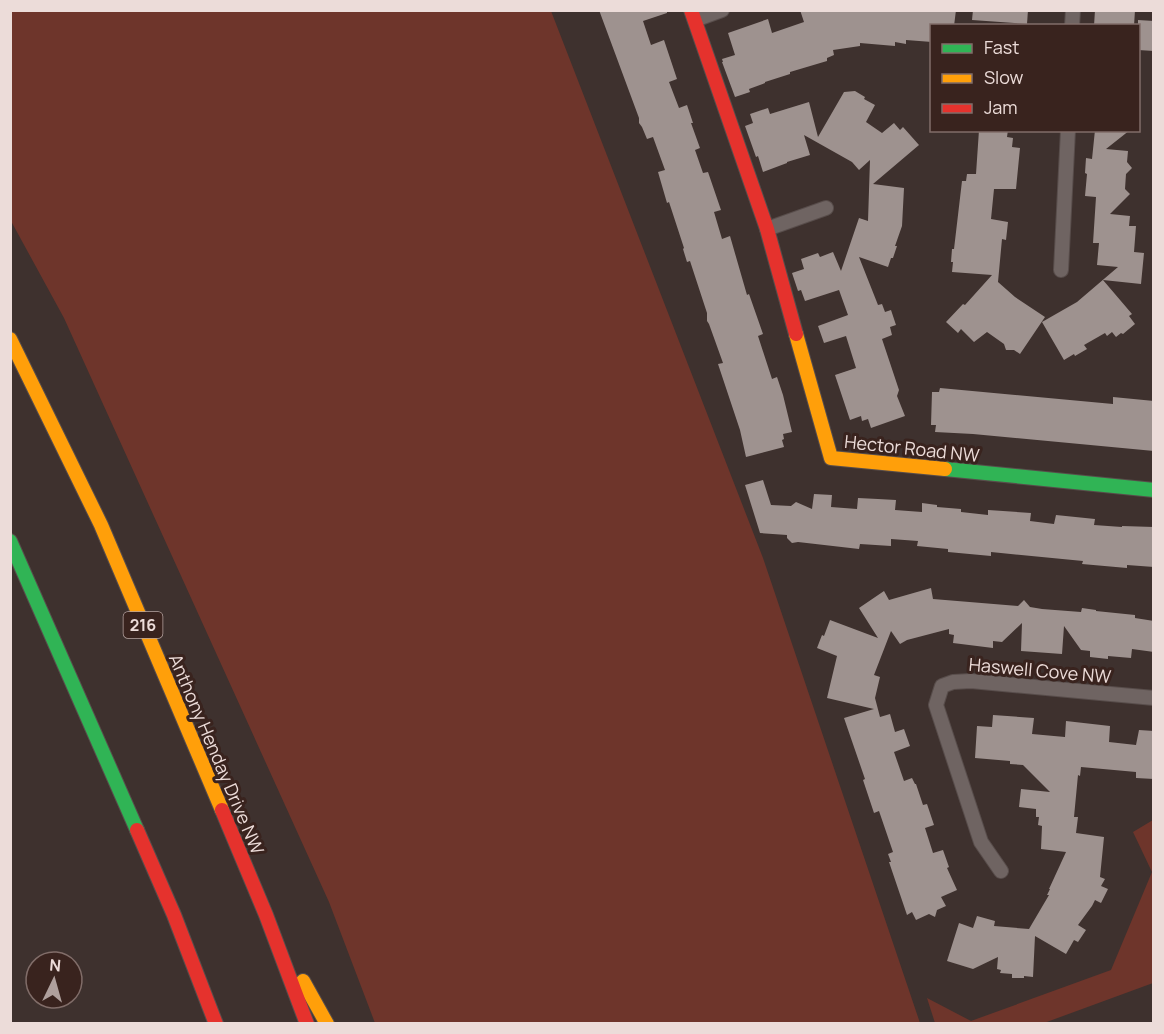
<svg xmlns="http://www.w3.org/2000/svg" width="1164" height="1034" font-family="Manrope,sans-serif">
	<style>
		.green { fill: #6e352b }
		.building { fill: #9e928f }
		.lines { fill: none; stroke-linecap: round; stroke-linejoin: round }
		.street-casing { stroke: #584d4b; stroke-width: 16 }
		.fast-casing { stroke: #584d4b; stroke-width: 16 }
		.slow-casing { stroke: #584d4b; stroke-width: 16 }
		.jam-casing { stroke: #584d4b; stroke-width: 16 }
		.street { stroke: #6f6462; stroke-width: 14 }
		.fast { stroke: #30b455; stroke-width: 14 }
		.slow { stroke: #ff9f0a; stroke-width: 14 }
		.jam { stroke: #e5322d; stroke-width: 14 }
		.labels { text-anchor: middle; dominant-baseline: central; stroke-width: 6; stroke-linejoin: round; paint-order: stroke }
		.shield { fill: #39231e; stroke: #b6a4a1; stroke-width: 1.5 }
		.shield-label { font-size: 16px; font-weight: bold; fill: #ecdcd9 }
		.street-label { font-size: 18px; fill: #ecdcd9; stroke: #39231e }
	</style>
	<rect width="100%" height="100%" fill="#3e312e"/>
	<g class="green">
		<path d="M 10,11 L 551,11 L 763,558 L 920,1023 L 375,1023 L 329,902 L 64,318 L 11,221 Z"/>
		<path d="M 1153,820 L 1153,983 L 1044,1023 L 935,1023 L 927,998 L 971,1021 L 1111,970 L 1152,872 L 1133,832 Z"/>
	</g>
	<g class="building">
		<path d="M 599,10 L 667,10 L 667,13 L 643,21 L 651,45 L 664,40 L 677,79 L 669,82 L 679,108 L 687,105 L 693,123 L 691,123 L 700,148 L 695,150 L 703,173 L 708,172 L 721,210 L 714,212 L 722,239 L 730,236 L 747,295 L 749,294 L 763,334 L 758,336 L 772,379 L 777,377 L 783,395 L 792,432 L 783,434 L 784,439 L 782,440 L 784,447 L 746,457 L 740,430 L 718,364 L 723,363 L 709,324 L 707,321 L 707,313 L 690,261 L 687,262 L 683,249 L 684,248 L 669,202 L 667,203 L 658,172 L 665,170 L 653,137 L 647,139 L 642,127 L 639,123 L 639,118 Z"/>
		<path d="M 800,10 L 956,10 L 954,26 L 932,26 L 932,42 L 906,40 L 906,44 L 895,42 L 895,46 L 860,43 L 860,46 L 833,50 L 834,55 L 827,58 L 827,61 L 790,72 L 790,74 L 765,82 L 765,83 L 749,89 L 750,92 L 735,97 L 722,62 L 723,62 L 722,59 L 735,55 L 728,33 L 768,19 L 772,33 L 804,22 Z"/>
		<path d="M 973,10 L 1028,10 L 1027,24 L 972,20 Z"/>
		<path d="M 1095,10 L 1135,10 L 1134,26 L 1094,26 Z"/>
		<path d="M 1138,20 L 1154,21 L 1154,51 L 1138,50 Z"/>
		<path d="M 855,91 L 865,97 L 864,99 L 875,105 L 866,122 L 882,133 L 894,123 L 900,130 L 903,127 L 919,145 L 873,184 L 904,188 L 902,226 L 895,246 L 897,246 L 893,258 L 891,258 L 888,267 L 859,257 L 878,305 L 882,304 L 885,312 L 891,310 L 896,325 L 890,327 L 892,335 L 882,339 L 899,390 L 897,396 L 905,416 L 871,428 L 868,419 L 862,421 L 861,416 L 850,420 L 835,375 L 856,368 L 846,336 L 824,343 L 818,326 L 848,315 L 839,290 L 805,301 L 801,290 L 798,291 L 792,273 L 804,269 L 801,259 L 818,253 L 820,257 L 833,252 L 841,271 L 859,218 L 868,221 L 870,160 L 859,170 L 852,162 L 804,135 L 810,155 L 787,162 L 787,163 L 763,172 L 758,156 L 756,157 L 745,126 L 753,123 L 750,114 L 768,108 L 770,114 L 809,102 L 818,137 L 844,92 Z"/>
		<path d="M 979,130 L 1008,130 L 1007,137 L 1013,138 L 1012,147 L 1020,148 L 1016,189 L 994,189 L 991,219 L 1008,222 L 1006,240 L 1002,239 L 998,282 L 1015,297 L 1045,317 L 1020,354 L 1014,350 L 1006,350 L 1004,344 L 987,332 L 974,342 L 961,329 L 958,333 L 946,322 L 963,304 L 965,305 L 992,275 L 952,272 L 953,262 L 951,262 L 952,249 L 954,249 L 962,181 L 966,181 L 967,174 L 976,174 Z"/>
		<path d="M 1095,130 L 1130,130 L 1106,149 L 1128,151 L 1127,162 L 1132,168 L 1126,174 L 1125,189 L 1130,194 L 1110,214 L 1130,216 L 1129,226 L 1136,226 L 1134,252 L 1144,253 L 1141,284 L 1103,280 L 1132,314 L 1129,316 L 1135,324 L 1123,334 L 1121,333 L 1116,337 L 1112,332 L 1107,336 L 1105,333 L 1084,345 L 1087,349 L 1075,356 L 1074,354 L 1064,360 L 1042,322 L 1077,302 L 1118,267 L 1097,265 L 1099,243 L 1093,243 L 1096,197 L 1085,196 L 1087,174 L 1085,173 L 1086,158 L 1092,159 Z"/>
		<path d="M 940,388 L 1113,404 L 1113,397 L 1154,401 L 1154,451 L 973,434 L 935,432 L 936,425 L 931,425 L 932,392 L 939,392 Z"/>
		<path d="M 763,480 L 771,505 L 791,506 L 796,502 L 812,509 L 814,494 L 832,495 L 831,507 L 857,509 L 858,498 L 878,499 L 896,500 L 895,510 L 922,512 L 922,503 L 937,505 L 937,507 L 961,509 L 961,512 L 988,515 L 988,510 L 1031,513 L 1030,521 L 1054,524 L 1056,515 L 1095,519 L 1094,525 L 1122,527 L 1122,526 L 1154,527 L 1154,567 L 1127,565 L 1127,568 L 1082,564 L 1083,561 L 991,552 L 991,556 L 948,552 L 948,549 L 917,546 L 918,541 L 891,539 L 891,546 L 860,544 L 859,549 L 798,542 L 792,543 L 787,538 L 787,535 L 760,533 L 745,485 Z"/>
		<path d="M 931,588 L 933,599 L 1018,606 L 1024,600 L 1030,607 L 1042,609 L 1081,612 L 1082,608 L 1096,610 L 1096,611 L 1135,615 L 1135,618 L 1154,621 L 1154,652 L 1132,649 L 1131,658 L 1108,656 L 1108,659 L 1090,657 L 1090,651 L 1081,650 L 1064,626 L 1062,654 L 1021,651 L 1022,623 L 1002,642 L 993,641 L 993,648 L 953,643 L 954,635 L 949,634 L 949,629 L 907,640 L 900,644 L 891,631 L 874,675 L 880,677 L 875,698 L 880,717 L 890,714 L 895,732 L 904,729 L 910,746 L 894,752 L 904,781 L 912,778 L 915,784 L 916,784 L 923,805 L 927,804 L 934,825 L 925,828 L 933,853 L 943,850 L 949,867 L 947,868 L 957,890 L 941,897 L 946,906 L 937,910 L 935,917 L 929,914 L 916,920 L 912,912 L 907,915 L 889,862 L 891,862 L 888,854 L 893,852 L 879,811 L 874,813 L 863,780 L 865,779 L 844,718 L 874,709 L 827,698 L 837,656 L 817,648 L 822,635 L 824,636 L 830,620 L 878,638 L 859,608 L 884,591 L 889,600 Z"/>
		<path d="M 993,715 L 1034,718 L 1032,734 L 1065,737 L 1066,721 L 1110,726 L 1109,742 L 1136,745 L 1139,730 L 1154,731 L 1154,779 L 1136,778 L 1136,772 L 1081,767 L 1080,776 L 1078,775 L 1074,817 L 1078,817 L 1076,833 L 1104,837 L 1100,877 L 1105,879 L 1101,886 L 1108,889 L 1101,903 L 1095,900 L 1092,906 L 1078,925 L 1086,930 L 1078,942 L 1074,940 L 1066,954 L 1035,936 L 1033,977 L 1024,976 L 1024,978 L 1012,978 L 1012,974 L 1000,973 L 1001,970 L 997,969 L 998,957 L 973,969 L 947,961 L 959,923 L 973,928 L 977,916 L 995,921 L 994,926 L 1029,929 L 1049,895 L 1047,895 L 1050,889 L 1049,889 L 1066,852 L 1041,849 L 1042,826 L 1038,825 L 1039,817 L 1036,817 L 1036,809 L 1019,807 L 1021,789 L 1050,792 L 1023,765 L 1010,764 L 1010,761 L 975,758 L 977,726 L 992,727 Z"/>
	</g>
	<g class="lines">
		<defs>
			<g id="street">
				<path d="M 695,20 L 722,10"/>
				<path d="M 1072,26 L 1073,10"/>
				<path d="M 767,229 L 826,208"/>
				<path d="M 1061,270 L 1068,130"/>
				<path d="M 1001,871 L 981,842 L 936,705 L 942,686 L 953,682 L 971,681 L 1154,698"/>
			</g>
			<g id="fast">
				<path d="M 945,469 L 1154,490"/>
				<path d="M 10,541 L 137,830"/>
			</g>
			<g id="slow">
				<path d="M 796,334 L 831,458 L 945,469"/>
				<path d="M 10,339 L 101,525 L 222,810"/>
				<path d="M 303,981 L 327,1024"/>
			</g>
			<g id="jam">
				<path d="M 691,10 L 767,229 L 796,334"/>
				<path d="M 222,810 L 266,915 L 307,1024"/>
				<path d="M 137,830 L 174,915 L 216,1024"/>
			</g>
		</defs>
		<use href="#street" class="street-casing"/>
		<use href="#fast" class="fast-casing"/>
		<use href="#slow" class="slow-casing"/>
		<use href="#jam" class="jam-casing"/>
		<use href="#street" class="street"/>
		<use href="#fast" class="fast"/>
		<use href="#slow" class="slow"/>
		<use href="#jam" class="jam"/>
	</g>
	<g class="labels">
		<rect class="shield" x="123.5" y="612" width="39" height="26" rx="4.5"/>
		<g class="shield-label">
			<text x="143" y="625">216</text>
		</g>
		<g class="street-label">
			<text transform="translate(912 448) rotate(6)">Hector Road NW</text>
			<text transform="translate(1040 670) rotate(5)">Haswell Cove NW</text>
			<text transform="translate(217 754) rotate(67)">Anthony Henday Drive NW</text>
		</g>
	</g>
	<rect width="1164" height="1034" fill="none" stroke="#ecdcd9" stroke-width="24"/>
	<rect x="930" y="24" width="210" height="108" fill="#39231e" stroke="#816d69" stroke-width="1.5"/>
	<rect x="942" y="44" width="30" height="9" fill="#30b455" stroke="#816d69" stroke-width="1.5"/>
	<text x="984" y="54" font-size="18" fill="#ecdcd9">Fast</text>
	<rect x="942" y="74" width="30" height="9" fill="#ff9f0a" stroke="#816d69" stroke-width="1.5"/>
	<text x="984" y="84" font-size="18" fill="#ecdcd9">Slow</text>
	<rect x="942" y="104" width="30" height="9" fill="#e5322d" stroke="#816d69" stroke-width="1.5"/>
	<text x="984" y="114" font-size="18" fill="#ecdcd9">Jam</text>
	<g transform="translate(54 980) rotate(5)"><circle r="28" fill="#39231e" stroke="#816d69" stroke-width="1.5"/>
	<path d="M0-4.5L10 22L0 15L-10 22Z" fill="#afa09d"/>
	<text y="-9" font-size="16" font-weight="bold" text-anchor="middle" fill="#ecdcd9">N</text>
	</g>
</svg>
